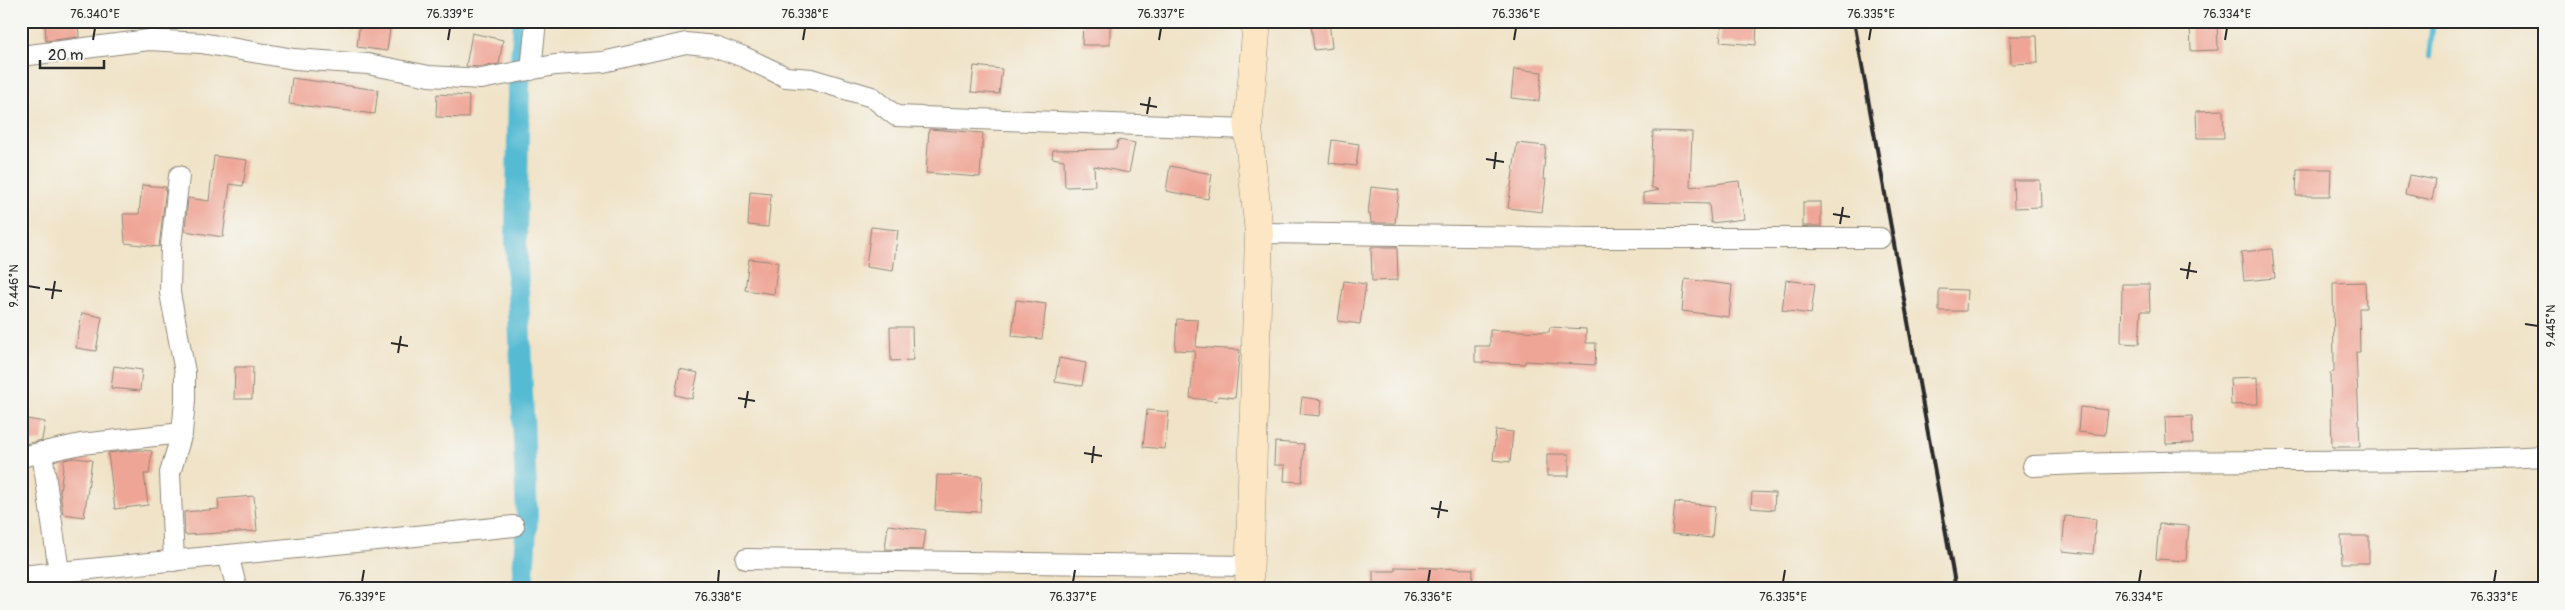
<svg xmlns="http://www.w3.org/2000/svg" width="2565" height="610" font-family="Pangolin,sans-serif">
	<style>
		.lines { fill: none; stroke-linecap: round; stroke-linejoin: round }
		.stream { stroke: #55bbd3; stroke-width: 6 }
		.canal { stroke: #55bbd3; stroke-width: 22 }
		.building { fill: #efa595 }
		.minor-casing { stroke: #8e8779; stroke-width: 22 }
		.secondary-casing { stroke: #8e8779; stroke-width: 29 }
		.minor { stroke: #fff; stroke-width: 20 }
		.secondary { stroke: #fce6c4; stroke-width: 28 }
		.rail { stroke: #2b2b2b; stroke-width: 4 }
		.ticks { fill: none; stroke: #2b2b2b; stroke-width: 2 }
		.neatline { fill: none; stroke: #2b2b2b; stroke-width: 2 }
		.ticks-label { font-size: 12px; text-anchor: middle; fill: #2b2b2b }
	</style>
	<rect width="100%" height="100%" fill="#f6f6f2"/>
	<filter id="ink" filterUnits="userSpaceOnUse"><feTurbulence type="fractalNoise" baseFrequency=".02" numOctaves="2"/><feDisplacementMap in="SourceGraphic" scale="10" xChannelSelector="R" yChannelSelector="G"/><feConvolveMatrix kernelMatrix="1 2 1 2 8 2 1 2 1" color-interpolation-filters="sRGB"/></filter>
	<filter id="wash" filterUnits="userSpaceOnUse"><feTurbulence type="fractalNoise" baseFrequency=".0096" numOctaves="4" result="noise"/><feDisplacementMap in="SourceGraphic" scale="20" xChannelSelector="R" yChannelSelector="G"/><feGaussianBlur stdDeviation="1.12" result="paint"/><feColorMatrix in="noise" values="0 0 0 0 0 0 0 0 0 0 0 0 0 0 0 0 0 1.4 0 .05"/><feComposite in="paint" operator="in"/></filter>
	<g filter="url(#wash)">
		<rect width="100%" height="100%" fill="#f0e3c7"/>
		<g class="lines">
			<path class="stream" d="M 2429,57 L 2433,21"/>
			<path class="canal" d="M 522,589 L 527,518 L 516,238 L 519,88 L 524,21"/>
		</g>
		<g id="blocks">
			<g class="building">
				<path d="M 45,21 L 78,21 L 79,37 L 46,41 Z"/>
				<path d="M 360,21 L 391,22 L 387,51 L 357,47 Z"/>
				<path d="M 1083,21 L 1110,21 L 1110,45 L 1082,45 Z"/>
				<path d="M 1329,21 L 1332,48 L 1314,50 L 1311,24 Z"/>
				<path d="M 1722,21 L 1757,21 L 1756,45 L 1720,42 Z"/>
				<path d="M 2217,23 L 2218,50 L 2191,51 L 2190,24 Z"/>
				<path d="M 472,33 L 503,40 L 499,64 L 480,67 L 466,66 Z"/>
				<path d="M 2010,36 L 2037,36 L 2038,63 L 2011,64 Z"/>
				<path d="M 974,66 L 1002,69 L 999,94 L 971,92 Z"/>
				<path d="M 1514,69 L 1542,72 L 1539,101 L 1511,98 Z"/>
				<path d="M 292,78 L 378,90 L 375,114 L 289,104 Z"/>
				<path d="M 437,94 L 469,96 L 468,118 L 436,117 Z"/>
				<path d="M 2223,110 L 2224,138 L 2197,138 L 2196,111 Z"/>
				<path d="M 929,129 L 983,133 L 980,177 L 926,173 Z"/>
				<path d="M 1653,131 L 1692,132 L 1690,187 L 1739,181 L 1744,219 L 1711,223 L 1709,204 L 1643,202 L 1643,193 L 1659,190 L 1651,187 Z"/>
				<path d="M 1118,140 L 1135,143 L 1129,173 L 1094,166 L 1095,186 L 1065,187 L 1064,160 L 1052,158 L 1053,150 L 1116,149 Z"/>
				<path d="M 1332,140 L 1359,144 L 1356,166 L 1329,163 Z"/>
				<path d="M 1517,143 L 1546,146 L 1543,179 L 1546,179 L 1542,212 L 1508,208 Z"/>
				<path d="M 214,156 L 247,160 L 243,186 L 230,184 L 223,237 L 185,231 L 188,198 L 209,201 Z"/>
				<path d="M 1170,166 L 1212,174 L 1208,199 L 1166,191 Z"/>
				<path d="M 2297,169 L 2331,169 L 2330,196 L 2296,196 Z"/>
				<path d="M 2409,175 L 2436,180 L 2432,200 L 2405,194 Z"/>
				<path d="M 2013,180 L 2040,180 L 2041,207 L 2014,208 Z"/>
				<path d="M 142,185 L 166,187 L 159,247 L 125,243 L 123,214 L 139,214 Z"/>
				<path d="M 1371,187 L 1399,190 L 1395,223 L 1371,223 L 1370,214 L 1368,214 Z"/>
				<path d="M 750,192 L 771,194 L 768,227 L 748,225 Z"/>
				<rect x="1803" y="202" width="18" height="24"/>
				<path d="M 871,227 L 898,230 L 893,271 L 866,267 Z"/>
				<path d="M 1371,247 L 1397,247 L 1398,280 L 1372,281 Z"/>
				<path d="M 2272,249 L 2275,278 L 2244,281 L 2241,252 Z"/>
				<path d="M 749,259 L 778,262 L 774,294 L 745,290 Z"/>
				<path d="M 1685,279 L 1732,285 L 1729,317 L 1682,311 Z"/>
				<path d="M 1786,280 L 1815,284 L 1811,314 L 1782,310 Z"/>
				<path d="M 1344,281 L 1366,284 L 1360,324 L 1338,321 Z"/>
				<path d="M 2365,282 L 2366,308 L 2359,308 L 2360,352 L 2356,352 L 2360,447 L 2332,447 L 2330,373 L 2334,372 L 2333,283 Z"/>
				<path d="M 2122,284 L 2149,284 L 2150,311 L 2141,311 L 2139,344 L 2121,343 Z"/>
				<path d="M 1939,289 L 1967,290 L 1966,311 L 1939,311 Z"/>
				<path d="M 1016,300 L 1046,304 L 1042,339 L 1012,336 Z"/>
				<path d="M 82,313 L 102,317 L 96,351 L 76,348 Z"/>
				<path d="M 1177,319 L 1198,320 L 1196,347 L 1240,350 L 1235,398 L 1218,396 L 1217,401 L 1190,398 L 1195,351 L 1175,350 Z"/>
				<path d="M 890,327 L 912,327 L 913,360 L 891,361 Z"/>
				<path d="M 1550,327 L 1586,329 L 1586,343 L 1596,343 L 1595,365 L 1525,361 L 1525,364 L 1475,362 L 1475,346 L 1490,346 L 1490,330 L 1549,332 Z"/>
				<path d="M 1059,358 L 1086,363 L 1082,386 L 1055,382 Z"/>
				<path d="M 114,366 L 142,370 L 140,391 L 111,388 Z"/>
				<path d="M 235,367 L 253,367 L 252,399 L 234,399 Z"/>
				<path d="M 680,369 L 698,373 L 692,399 L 675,395 Z"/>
				<path d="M 2257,377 L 2258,404 L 2231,405 L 2230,378 Z"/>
				<path d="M 1302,397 L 1322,400 L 1320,416 L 1300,414 Z"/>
				<path d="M 2080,407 L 2108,410 L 2105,435 L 2078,432 Z"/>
				<path d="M 1147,410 L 1169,412 L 1165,449 L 1143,447 Z"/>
				<path d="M 2192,416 L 2193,443 L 2166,444 L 2165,417 Z"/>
				<path d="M 21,418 L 45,422 L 42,440 L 21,445 Z"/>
				<path d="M 1496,430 L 1513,432 L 1510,462 L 1493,460 Z"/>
				<path d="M 1275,442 L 1304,444 L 1302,482 L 1284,481 L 1285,465 L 1274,465 Z"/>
				<path d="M 138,450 L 152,451 L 149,474 L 144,474 L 148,505 L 115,509 L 108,453 Z"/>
				<rect x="1547" y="454" width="22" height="22"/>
				<path d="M 74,458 L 92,460 L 84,517 L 63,514 L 60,492 L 64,460 Z"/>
				<path d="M 937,475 L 982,476 L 980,512 L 935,510 Z"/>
				<path d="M 1752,492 L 1775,493 L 1774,510 L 1751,508 Z"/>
				<path d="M 254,496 L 257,531 L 185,535 L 184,512 L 219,509 L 218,499 Z"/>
				<path d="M 1675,502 L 1715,506 L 1712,538 L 1672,534 Z"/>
				<path d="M 2065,516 L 2096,519 L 2093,554 L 2062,551 Z"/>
				<path d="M 2159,524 L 2189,526 L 2186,561 L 2156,559 Z"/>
				<path d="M 888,525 L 926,530 L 923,550 L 885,549 Z"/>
				<path d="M 2341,536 L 2369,536 L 2369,563 L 2342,563 Z"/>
				<path d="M 1395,567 L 1473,569 L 1472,589 L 1373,589 L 1373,571 L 1395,571 Z"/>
			</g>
		</g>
	</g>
	<g filter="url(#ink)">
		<use href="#blocks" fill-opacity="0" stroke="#8e8779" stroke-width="1"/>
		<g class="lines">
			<defs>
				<g id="minor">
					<path d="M 21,56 L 149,40 L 201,43 L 294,59 L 368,64 L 429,76 L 481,79 L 555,65 L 603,62 L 686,43 L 714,46 L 744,57 L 786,77 L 811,79 L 872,97 L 896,116 L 1248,129"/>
					<path d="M 531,70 L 536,21"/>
					<path d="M 1259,233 L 1591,238 L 1880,238"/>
					<path d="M 42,452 L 59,572"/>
					<path d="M 21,457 L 81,444 L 182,433"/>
					<path d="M 2033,466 C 2203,457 2374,465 2544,456"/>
					<path d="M 228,555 L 237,589"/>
					<path d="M 746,559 L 1249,566"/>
					<path d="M 174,561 L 170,473 L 182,433 L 185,401 L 185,372 L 170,293 L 171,245 L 179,176"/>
					<path d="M 21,576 L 514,526"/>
				</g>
				<path id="secondary" d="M 1249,589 L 1259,233 L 1248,129 L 1257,21"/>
			</defs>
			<use href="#minor" class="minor-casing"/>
			<use href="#secondary" class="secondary-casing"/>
			<use href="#minor" class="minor"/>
			<use href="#secondary" class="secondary"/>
			<path class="rail" d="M 1854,21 L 1956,589"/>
		</g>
	</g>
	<path class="ticks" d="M 93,40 L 95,28M 448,40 L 450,28M 803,40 L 805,28M 1159,40 L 1161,28M 1514,40 L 1516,28M 1869,40 L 1871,28M 2225,40 L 2227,28M 1140,104 L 1157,107M 1147,114 L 1150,97M 1486,159 L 1504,162M 1494,169 L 1496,152M 1833,214 L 1850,217M 1840,224 L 1843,207M 2180,269 L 2197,272M 2187,279 L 2190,262M 28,286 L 40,288M 45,289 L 62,291M 52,299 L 55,281M 2525,324 L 2538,326M 391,343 L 408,346M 398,353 L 401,336M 738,398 L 755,401M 745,408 L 748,391M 1084,453 L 1102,456M 1092,463 L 1094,446M 1431,508 L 1448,511M 1438,518 L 1441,501M 362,582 L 364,570M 718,582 L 719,570M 1073,582 L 1075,570M 1428,582 L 1430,570M 1783,582 L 1785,570M 2139,582 L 2141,570M 2494,582 L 2496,570"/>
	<rect width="2565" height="610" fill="none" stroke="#f6f6f2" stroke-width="55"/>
	<path d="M40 60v8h64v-8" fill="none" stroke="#2b2b2b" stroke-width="2.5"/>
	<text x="48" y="60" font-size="15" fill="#2b2b2b" stroke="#f6f6f2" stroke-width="4" paint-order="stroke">20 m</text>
	<rect x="28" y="28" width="2510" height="554" class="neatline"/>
	<g class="ticks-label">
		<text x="95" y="18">76.340°E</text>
		<text x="450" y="18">76.339°E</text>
		<text x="805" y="18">76.338°E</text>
		<text x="1161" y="18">76.337°E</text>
		<text x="1516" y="18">76.336°E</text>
		<text x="1871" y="18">76.335°E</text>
		<text x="2227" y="18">76.334°E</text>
		<text transform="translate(14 286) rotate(-90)" y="4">9.446°N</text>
		<text transform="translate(2551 326) rotate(-90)" y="4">9.445°N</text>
		<text x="362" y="601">76.339°E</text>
		<text x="718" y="601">76.338°E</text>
		<text x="1073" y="601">76.337°E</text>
		<text x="1428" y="601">76.336°E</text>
		<text x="1783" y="601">76.335°E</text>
		<text x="2139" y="601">76.334°E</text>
		<text x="2494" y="601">76.333°E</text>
	</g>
</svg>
